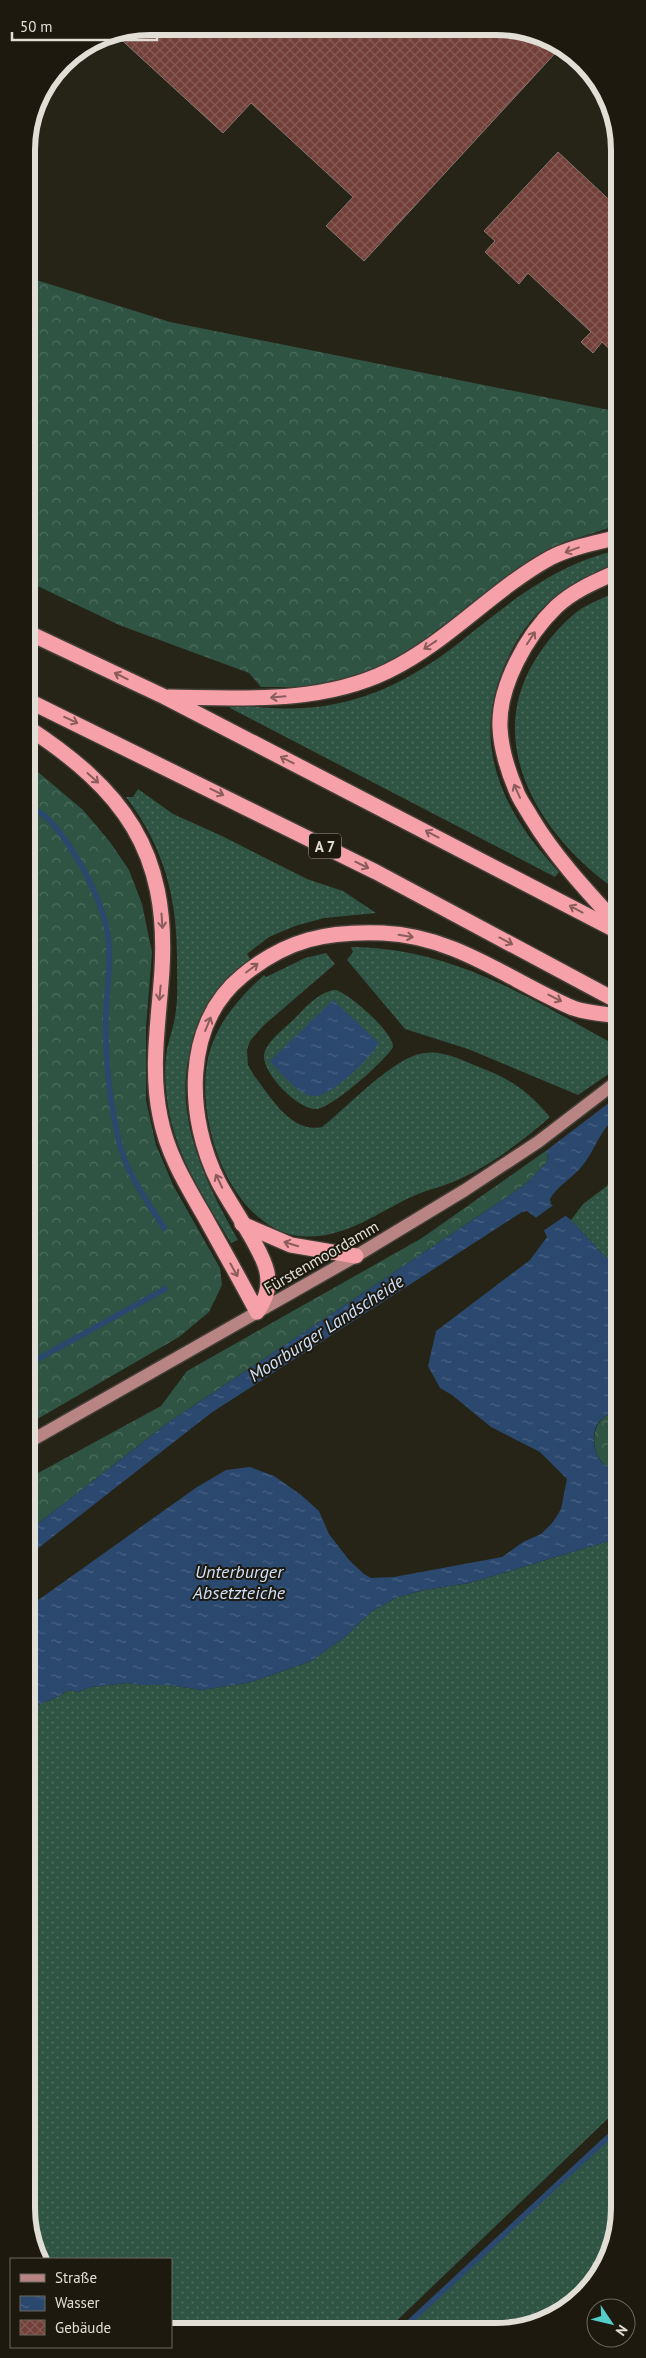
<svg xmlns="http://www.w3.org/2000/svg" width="646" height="2358" font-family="'PT Sans',sans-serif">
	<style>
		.grass { fill: url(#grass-dots) }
		.forest { fill: url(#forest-crowns) }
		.water { fill: url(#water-ripples) }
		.pier { fill: #262317 }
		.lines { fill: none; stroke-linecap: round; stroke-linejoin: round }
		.stream { stroke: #2b486e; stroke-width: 5.5 }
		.building { fill: url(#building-cross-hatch); stroke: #877673 }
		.major-casing { stroke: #413e36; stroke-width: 15 }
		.highway-casing { stroke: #413e36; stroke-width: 18 }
		.major { stroke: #b98484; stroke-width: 12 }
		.highway { stroke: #f6a0a9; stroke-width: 15 }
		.oneway { stroke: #8a5c5c }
		.labels { text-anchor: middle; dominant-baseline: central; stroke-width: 4; stroke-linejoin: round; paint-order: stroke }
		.shield { fill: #1d190e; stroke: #a6a39a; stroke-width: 1 }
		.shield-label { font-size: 15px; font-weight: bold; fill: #e1ded6 }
		.street-label { font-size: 16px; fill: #e1ded6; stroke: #1d190e }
		.water-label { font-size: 18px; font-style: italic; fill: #cfe2fc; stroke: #1d190e }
		.rim { fill: none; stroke: #e1ded6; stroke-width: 6 }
	</style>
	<defs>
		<pattern id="grass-dots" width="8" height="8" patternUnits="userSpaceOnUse" patternTransform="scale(1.25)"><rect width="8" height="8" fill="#2f5443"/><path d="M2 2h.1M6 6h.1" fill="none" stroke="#4d6c5d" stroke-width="1.8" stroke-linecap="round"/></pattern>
		<pattern id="forest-crowns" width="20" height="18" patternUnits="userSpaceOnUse" patternTransform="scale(1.25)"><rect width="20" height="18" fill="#2f5443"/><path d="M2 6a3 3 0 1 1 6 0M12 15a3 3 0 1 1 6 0" fill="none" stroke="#4d6c5d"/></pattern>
		<pattern id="water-ripples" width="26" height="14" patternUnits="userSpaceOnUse" patternTransform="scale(1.25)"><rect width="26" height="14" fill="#2b486e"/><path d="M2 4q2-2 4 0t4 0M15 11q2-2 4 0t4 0" fill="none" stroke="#496282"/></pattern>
		<pattern id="building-cross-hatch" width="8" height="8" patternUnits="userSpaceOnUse" patternTransform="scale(1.25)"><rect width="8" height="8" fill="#723f39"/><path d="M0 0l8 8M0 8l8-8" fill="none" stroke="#865a55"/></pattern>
	</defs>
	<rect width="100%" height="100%" fill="#262317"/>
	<g class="grass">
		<path d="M 619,550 L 619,566 C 595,576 572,585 551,601 C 532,616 518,636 508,658 C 468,740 501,811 559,872 L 555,877 L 230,708 L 231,703 C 321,720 389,698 460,642 C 509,603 556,563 619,550 Z"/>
		<path d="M 619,591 L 619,892 C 545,842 481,747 535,660 C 547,641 560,625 578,611 C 589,603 606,597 619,591 Z"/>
		<path d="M 138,789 L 173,814 L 222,836 L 307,879 L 343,891 L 376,913 L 324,918 L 295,926 L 269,937 L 247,954 L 250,959 C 225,977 209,999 198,1027 C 166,1103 201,1174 238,1240 L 231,1243 C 205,1199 176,1157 168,1106 C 165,1088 164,1068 167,1049 C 170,1036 175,1023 176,1009 C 178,995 177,981 177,967 C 178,902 166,850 126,797 L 133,797 Z"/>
		<path d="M 351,947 C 455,948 531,999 619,1047 L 619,1067 L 578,1095 L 468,1049 L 405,1029 L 347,960 L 353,952 Z"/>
		<path d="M 326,953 L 335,964 L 263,1026 L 250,1041 L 247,1050 L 248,1065 L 253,1074 C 270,1096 291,1134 322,1127 C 348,1107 393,1057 424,1053 C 443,1050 462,1060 479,1067 C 511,1079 528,1091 550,1117 C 524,1140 495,1162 464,1177 C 447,1186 428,1189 411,1197 C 375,1214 341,1241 299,1236 C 228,1226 193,1115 209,1054 C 218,1021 240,997 264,975 L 266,977 L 305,958 Z"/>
		<path d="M 336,990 C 350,994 394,1033 393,1047 C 384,1062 333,1107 317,1109 C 299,1111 262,1073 264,1055 C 266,1041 287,1027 296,1017 C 307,1006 320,991 336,990 Z"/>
		<path d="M 619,1161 L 619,1271 L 571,1220 L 583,1204 L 607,1186 Z"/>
		<path d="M 619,1538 L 619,2108 L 387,2330 L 171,2329 L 171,2259 L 38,2259 L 27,2224 L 27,1710 C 41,1702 56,1700 68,1690 L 78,1692 L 91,1687 L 127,1683 L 141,1685 L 168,1685 L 202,1690 L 252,1682 L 311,1661 L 345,1637 L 371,1612 L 395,1598 L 424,1590 L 469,1583 L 503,1573 Z"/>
		<path d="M 619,2127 L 619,2216 L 610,2255 L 589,2290 L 551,2319 L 512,2331 L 401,2330 Z"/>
	</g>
	<g class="forest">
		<path d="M 27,277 L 170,322 L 619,412 L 619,525 L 564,542 L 506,578 L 401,657 L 366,674 L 317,687 L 261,687 L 249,673 L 119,625 L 27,581 Z"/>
		<path d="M 27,765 L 38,772 L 83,810 L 110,842 L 129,870 L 142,904 L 152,952 L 146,1028 L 146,1100 L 156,1145 L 173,1185 L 220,1268 L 222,1285 L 209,1312 L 179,1337 L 27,1425 L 27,1310 L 37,1306 L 27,1293 Z"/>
		<path d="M 547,1150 L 548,1161 L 528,1182 L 510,1195 L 169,1422 L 27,1532 L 27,1479 L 161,1406 L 187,1371 L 422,1238 Z"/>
		<path d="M 619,1410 L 619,1471 C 615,1470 608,1468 605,1465 C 600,1461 596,1454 595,1448 C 592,1428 599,1416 619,1410 Z"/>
	</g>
	<g class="water">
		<path d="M 333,1000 L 379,1043 C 371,1057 328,1101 311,1096 C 295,1091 281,1073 270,1061 Z"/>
		<path d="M 618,1096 L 619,1115 C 599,1130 597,1147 583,1165 C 573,1178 558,1185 550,1199 L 551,1204 L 571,1220 L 619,1271 L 619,1410 C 612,1412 604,1416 599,1422 C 590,1433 593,1457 605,1465 C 608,1468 615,1470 619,1471 L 619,1538 L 503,1573 L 469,1583 L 424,1590 L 395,1598 L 371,1612 L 345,1637 L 311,1661 L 252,1682 L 202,1690 L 168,1685 L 141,1685 L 127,1683 L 91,1687 L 78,1692 L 68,1690 C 56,1700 41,1702 27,1710 L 27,1608 L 197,1487 L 226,1470 L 250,1467 L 274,1476 L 300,1494 L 319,1511 L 329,1534 L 349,1560 L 364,1574 L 371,1578 L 394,1577 L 502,1557 L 523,1542 L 541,1534 L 553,1522 L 561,1509 L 567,1479 L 540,1452 L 491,1427 L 452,1395 L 440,1388 L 428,1366 L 436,1331 L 530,1260 L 547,1237 L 539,1220 L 527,1211 L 522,1212 L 211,1413 L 27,1557 L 27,1532 L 169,1422 L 510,1195 L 528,1182 L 548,1161 L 547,1150 Z"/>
	</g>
	<path class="pier" d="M 555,1204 L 568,1214 L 543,1231 L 534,1219 Z"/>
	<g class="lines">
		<g class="stream">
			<path d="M 27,805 C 33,809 41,812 46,817 C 72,842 100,895 107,930 C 112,956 107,986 106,1013 C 105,1055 109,1100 119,1141 C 126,1173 147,1201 164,1228"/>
			<path d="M 27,1365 L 165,1289"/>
			<path d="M 401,2330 L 619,2127"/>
		</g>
	</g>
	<g class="building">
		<path d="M 150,26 L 520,29 L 559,49 L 364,261 L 326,226 L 353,197 L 251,103 L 223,133 L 114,33 Z"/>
		<path d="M 558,152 L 619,209 L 619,358 L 602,342 L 593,353 L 581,342 L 591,332 L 528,273 L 519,284 L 485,252 L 495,241 L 484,231 Z"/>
	</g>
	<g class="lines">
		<defs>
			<path id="major" d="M 27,1443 L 356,1256 L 465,1190 L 538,1142 L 619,1080"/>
			<g id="highway">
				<path d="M 619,571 C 597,581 574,590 556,607 C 527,635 498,686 500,728 C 501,749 508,771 516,790 C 519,799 526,808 531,817 C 555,857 587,891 619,926"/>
				<path d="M 27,632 L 165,697 L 619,932"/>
				<path d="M 169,697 C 243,698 320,704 388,671 C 448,642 492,590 550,558 C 571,547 596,543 619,537"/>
				<path d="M 27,700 L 376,872 L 619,1002"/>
				<path d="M 27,727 C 123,790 169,850 162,970 C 159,1019 150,1068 160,1116 C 167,1154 187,1186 206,1219 C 223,1250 241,1281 257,1312 C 266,1300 270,1287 267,1272 C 262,1249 231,1206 219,1183 C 186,1119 182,1025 242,976 C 287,939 327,931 383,933 C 456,936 510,981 573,1008 C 587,1013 605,1014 619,1016"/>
				<path d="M 242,1224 L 291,1245 L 356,1256"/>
			</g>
		</defs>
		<use href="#major" class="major-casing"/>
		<use href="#highway" class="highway-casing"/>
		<use href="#major" class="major"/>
		<use href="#highway" class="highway"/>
	</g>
	<defs><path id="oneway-shaft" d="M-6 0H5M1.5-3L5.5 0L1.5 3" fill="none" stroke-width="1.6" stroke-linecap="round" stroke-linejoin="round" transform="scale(1.25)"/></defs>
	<g class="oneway">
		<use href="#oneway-shaft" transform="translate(572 550) rotate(160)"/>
		<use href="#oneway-shaft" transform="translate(531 638) rotate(-57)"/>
		<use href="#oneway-shaft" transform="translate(430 645) rotate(146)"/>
		<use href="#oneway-shaft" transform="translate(121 676) rotate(-154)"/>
		<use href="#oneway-shaft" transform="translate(278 697) rotate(175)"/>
		<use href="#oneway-shaft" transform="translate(71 720) rotate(25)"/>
		<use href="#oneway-shaft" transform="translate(287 760) rotate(-153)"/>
		<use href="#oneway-shaft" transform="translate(93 778) rotate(42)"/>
		<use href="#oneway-shaft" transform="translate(517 791) rotate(-114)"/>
		<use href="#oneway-shaft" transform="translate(217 792) rotate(26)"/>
		<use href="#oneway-shaft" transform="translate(432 834) rotate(-152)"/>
		<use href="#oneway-shaft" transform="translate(362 865) rotate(26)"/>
		<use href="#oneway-shaft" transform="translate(576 909) rotate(-152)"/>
		<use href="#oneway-shaft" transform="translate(162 921) rotate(86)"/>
		<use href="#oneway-shaft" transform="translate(406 936) rotate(9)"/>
		<use href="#oneway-shaft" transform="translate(506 941) rotate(28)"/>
		<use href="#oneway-shaft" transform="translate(252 968) rotate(-37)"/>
		<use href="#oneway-shaft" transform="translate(160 993) rotate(95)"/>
		<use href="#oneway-shaft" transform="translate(555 998) rotate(27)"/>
		<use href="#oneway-shaft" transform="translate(208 1024) rotate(-68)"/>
		<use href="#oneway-shaft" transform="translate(219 1181) rotate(-116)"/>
		<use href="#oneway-shaft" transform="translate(291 1244) rotate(-163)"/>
		<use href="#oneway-shaft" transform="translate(234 1270) rotate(61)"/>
	</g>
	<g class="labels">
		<rect class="shield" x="309" y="833.5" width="32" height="25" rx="4"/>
		<g class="shield-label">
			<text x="325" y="846">A 7</text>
		</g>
		<g class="street-label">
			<text transform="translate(321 1257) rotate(-30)">Fürstenmoordamm</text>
		</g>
		<g class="water-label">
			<text transform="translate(326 1328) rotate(-33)">Moorburger Landscheide</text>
			<text x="239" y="1571">Unterburger<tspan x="239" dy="21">Absetzteiche</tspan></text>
		</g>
	</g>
	<path d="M0 0H646V2358H0ZM150 35H496A115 115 0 0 1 611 150V2208A115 115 0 0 1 496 2323H150A115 115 0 0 1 35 2208V150A115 115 0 0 1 150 35Z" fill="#1d190e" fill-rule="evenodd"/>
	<path class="rim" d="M150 35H496A115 115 0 0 1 611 150V2208A115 115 0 0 1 496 2323H150A115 115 0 0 1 35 2208V150A115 115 0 0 1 150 35Z"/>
	<rect x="10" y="2258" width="162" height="90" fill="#1d190e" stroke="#6b685e"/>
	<rect x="20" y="2274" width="25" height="8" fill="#b98484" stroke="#6b685e"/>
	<text x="55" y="2283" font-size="15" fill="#e1ded6">Straße</text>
	<rect x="20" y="2296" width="25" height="15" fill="url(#water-ripples)" stroke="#6b685e"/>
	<text x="55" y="2308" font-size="15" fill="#e1ded6">Wasser</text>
	<rect x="20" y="2320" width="25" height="15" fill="url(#building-cross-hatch)" stroke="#6b685e"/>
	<text x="55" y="2333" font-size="15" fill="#e1ded6">Gebäude</text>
	<g transform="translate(611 2323) rotate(125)"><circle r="24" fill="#1d190e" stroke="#6b685e"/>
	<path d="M0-4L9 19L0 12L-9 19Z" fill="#53cdc9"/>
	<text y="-8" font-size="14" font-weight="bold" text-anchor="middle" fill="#e1ded6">N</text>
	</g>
	<path d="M12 32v8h145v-8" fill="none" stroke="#e1ded6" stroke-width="2.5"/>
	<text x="20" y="32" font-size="15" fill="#e1ded6" stroke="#1d190e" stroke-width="4" paint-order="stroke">50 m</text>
</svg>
